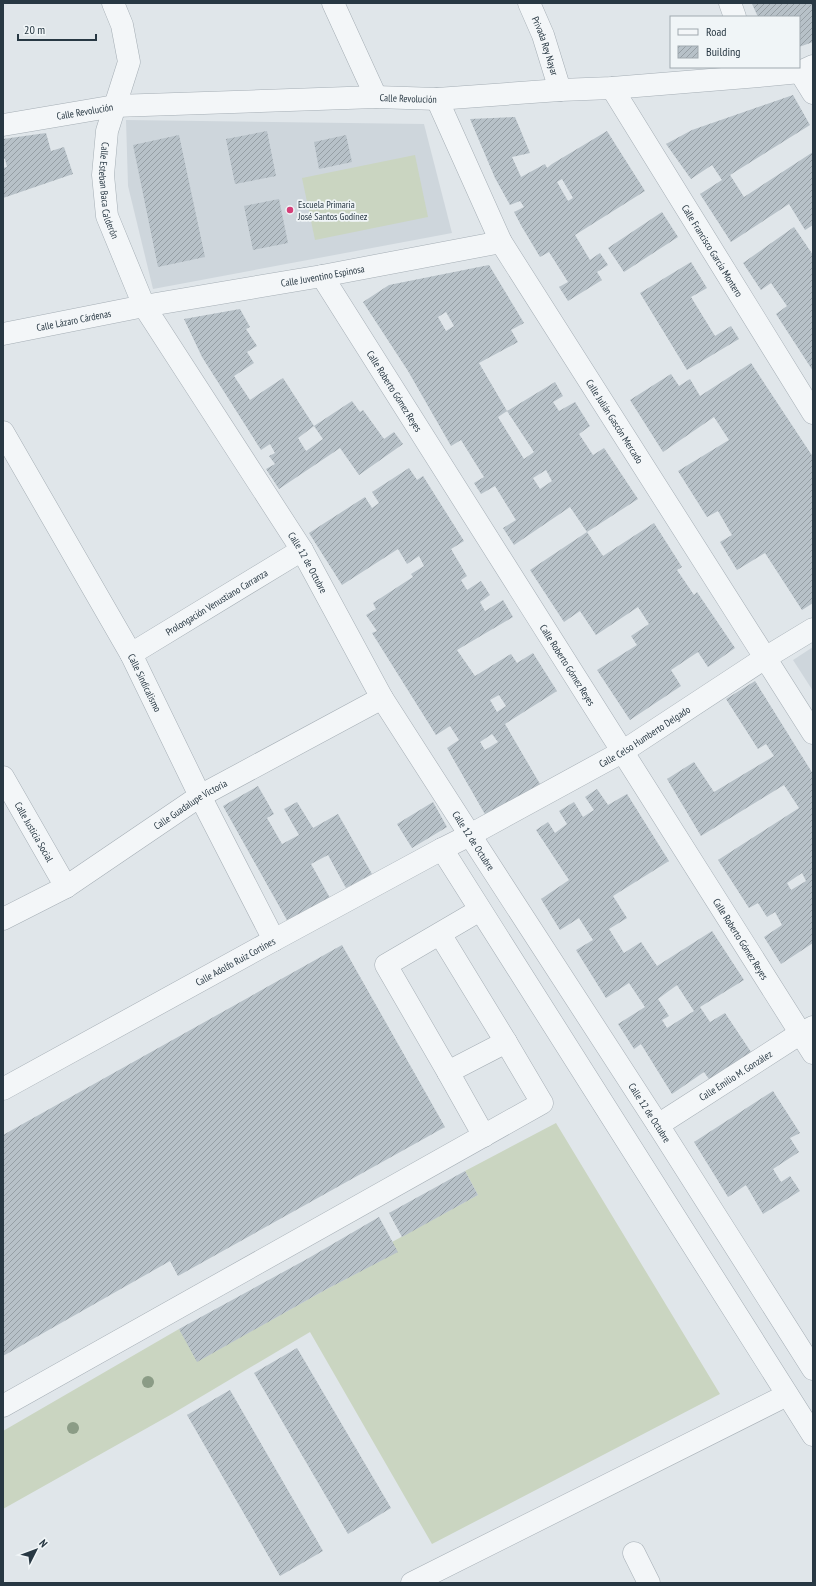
<svg xmlns="http://www.w3.org/2000/svg" width="816" height="1586" font-family="'PT Sans Narrow',sans-serif">
	<style>
		.built { fill: #ced6dc }
		.grass { fill: #cad5c1 }
		.building { fill: url(#building-hatch); fill-rule: evenodd }
		.lines { fill: none; stroke-linecap: round; stroke-linejoin: round }
		.minor-casing { stroke: #a5aeb5; stroke-width: 23 }
		.minor { stroke: #f3f6f8; stroke-width: 22 }
		.tree { fill: #8b9c86 }
		.poi-dot { fill: #d63e78; stroke: #f0f5f7; stroke-width: 1.5 }
		.labels { text-anchor: middle; dominant-baseline: central; stroke-width: 3.5; stroke-linejoin: round; paint-order: stroke }
		.street-label { font-size: 10px; fill: #283843; stroke: #f0f5f7 }
		.poi-label { font-size: 10px; fill: #283843; stroke: #f0f5f7; text-anchor: start }
	</style>
	<defs>
		<pattern id="building-hatch" width="6" height="6" patternUnits="userSpaceOnUse"><rect width="6" height="6" fill="#b7c1c8"/><path d="M-1 1l2-2M0 6l6-6M5 7l2-2" fill="none" stroke="#959ea4"/></pattern>
	</defs>
	<rect width="100%" height="100%" fill="#e0e6ea"/>
	<g class="built">
		<path d="M 126,120 L 424,124 L 452,233 L 153,289 L 128,186 Z"/>
		<path d="M 813,647 L 813,691 L 793,660 Z"/>
	</g>
	<g class="grass">
		<path d="M 415,155 L 428,217 L 315,240 L 302,178 Z"/>
		<path d="M 556,1123 L 720,1394 L 432,1544 L 310,1332 L 172,1414 L 3,1509 L 3,1431 L 179,1329 L 198,1361 L 325,1290 L 397,1252 L 392,1242 L 478,1195 L 465,1171 Z"/>
	</g>
	<g class="building">
		<path d="M 754,3 L 813,3 L 813,42 L 799,47 L 799,17 L 758,17 L 752,4 Z"/>
		<path d="M 793,95 L 810,125 L 730,175 L 744,197 L 813,152 L 813,225 L 805,230 L 789,204 L 731,242 L 700,194 L 722,180 L 712,165 L 691,179 L 666,144 L 692,130 Z"/>
		<path d="M 515,117 L 530,153 L 512,157 L 521,177 L 545,164 L 547,168 L 552,164 L 607,131 L 645,191 L 575,235 L 590,260 L 600,253 L 608,265 L 597,272 L 602,280 L 568,301 L 559,287 L 568,282 L 549,252 L 540,257 L 522,227 L 514,212 L 524,207 L 520,201 L 510,205 L 495,178 L 470,119 ZM 562,179 L 573,198 L 568,201 L 557,182 Z"/>
		<path d="M 267,131 L 276,176 L 235,184 L 226,139 Z"/>
		<path d="M 46,133 L 51,151 L 64,147 L 73,174 L 3,198 L 3,168 L 7,167 L 5,159 L 3,159 L 3,139 Z"/>
		<path d="M 179,135 L 205,257 L 158,267 L 133,145 Z"/>
		<path d="M 346,135 L 352,162 L 319,169 L 314,142 Z"/>
		<path d="M 279,199 L 288,243 L 253,250 L 244,206 Z"/>
		<path d="M 662,212 L 678,237 L 624,272 L 608,248 Z"/>
		<path d="M 794,227 L 813,255 L 813,371 L 776,314 L 787,306 L 771,283 L 761,290 L 743,263 Z"/>
		<path d="M 691,262 L 707,288 L 691,297 L 715,336 L 731,326 L 739,339 L 687,370 L 640,293 Z"/>
		<path d="M 489,265 L 524,323 L 511,330 L 518,342 L 479,363 L 507,411 L 555,382 L 563,396 L 553,402 L 559,411 L 575,402 L 590,426 L 579,434 L 593,455 L 604,448 L 638,499 L 587,532 L 570,507 L 514,545 L 503,528 L 516,520 L 495,486 L 481,494 L 474,483 L 484,477 L 461,440 L 451,446 L 408,371 L 363,302 L 389,285 ZM 446,312 L 454,326 L 446,331 L 438,317 ZM 507,411 L 534,452 L 524,459 L 498,417 ZM 546,470 L 552,481 L 540,489 L 533,478 Z"/>
		<path d="M 240,309 L 250,327 L 246,329 L 257,346 L 247,352 L 254,363 L 234,376 L 250,400 L 283,378 L 314,426 L 298,438 L 306,451 L 323,439 L 314,426 L 352,401 L 360,412 L 363,410 L 384,439 L 394,432 L 403,444 L 359,475 L 340,448 L 279,489 L 266,469 L 275,464 L 269,456 L 275,453 L 270,444 L 261,450 L 202,357 L 184,319 Z"/>
		<path d="M 751,363 L 813,457 L 813,603 L 802,610 L 765,553 L 737,570 L 720,542 L 732,535 L 718,511 L 707,517 L 678,471 L 729,440 L 714,417 L 663,452 L 630,400 L 671,374 L 679,386 L 690,379 L 700,396 Z"/>
		<path d="M 409,468 L 417,480 L 423,476 L 464,541 L 451,549 L 467,576 L 461,580 L 467,590 L 481,581 L 490,595 L 480,602 L 485,611 L 503,600 L 513,617 L 457,650 L 475,676 L 511,654 L 517,663 L 533,653 L 557,691 L 505,724 L 540,784 L 486,816 L 447,748 L 459,740 L 450,726 L 436,735 L 372,633 L 377,631 L 366,615 L 376,609 L 373,603 L 413,577 L 411,574 L 424,566 L 419,556 L 407,564 L 398,549 L 342,585 L 309,533 L 365,497 L 372,508 L 379,503 L 372,492 ZM 499,695 L 506,706 L 497,712 L 490,700 ZM 492,734 L 498,742 L 485,750 L 480,742 Z"/>
		<path d="M 654,523 L 682,567 L 677,570 L 694,595 L 697,592 L 735,648 L 708,667 L 698,652 L 671,670 L 681,686 L 630,720 L 597,670 L 637,645 L 631,636 L 649,624 L 638,607 L 596,635 L 580,611 L 564,622 L 530,570 L 587,532 L 603,556 Z"/>
		<path d="M 755,681 L 813,774 L 813,943 L 781,964 L 764,937 L 782,925 L 775,912 L 767,917 L 758,903 L 749,908 L 718,860 L 799,808 L 784,785 L 701,836 L 667,779 L 694,762 L 714,792 L 774,756 L 766,744 L 758,749 L 726,699 ZM 802,873 L 806,881 L 791,890 L 787,883 Z"/>
		<path d="M 258,786 L 274,814 L 267,818 L 282,844 L 299,835 L 284,809 L 297,802 L 313,828 L 338,814 L 372,874 L 346,888 L 328,855 L 311,864 L 330,898 L 288,922 L 223,806 Z"/>
		<path d="M 597,789 L 608,805 L 627,794 L 669,861 L 613,896 L 627,918 L 609,929 L 624,953 L 641,942 L 657,966 L 712,931 L 744,980 L 700,1007 L 710,1022 L 725,1013 L 755,1058 L 713,1085 L 704,1072 L 672,1094 L 641,1044 L 634,1049 L 618,1024 L 645,1007 L 629,983 L 606,998 L 576,950 L 593,940 L 579,918 L 560,930 L 541,899 L 569,880 L 536,830 L 548,822 L 555,833 L 567,824 L 559,811 L 574,802 L 583,817 L 594,810 L 585,797 ZM 677,985 L 694,1011 L 667,1028 L 662,1020 L 669,1016 L 658,999 Z"/>
		<path d="M 433,802 L 447,827 L 412,848 L 397,824 Z"/>
		<path d="M 342,945 L 445,1127 L 178,1276 L 170,1261 L 3,1356 L 3,1135 Z"/>
		<path d="M 773,1091 L 800,1133 L 790,1138 L 799,1152 L 773,1169 L 781,1182 L 790,1176 L 800,1191 L 763,1214 L 746,1185 L 728,1197 L 694,1142 Z"/>
		<path d="M 465,1171 L 478,1195 L 402,1237 L 389,1213 Z"/>
		<path d="M 379,1217 L 398,1252 L 325,1290 L 197,1362 L 179,1329 L 307,1259 Z"/>
		<path d="M 297,1348 L 391,1508 L 348,1534 L 254,1373 Z"/>
		<path d="M 230,1390 L 323,1551 L 280,1576 L 187,1415 Z"/>
	</g>
	<g class="lines">
		<defs>
			<g id="minor">
				<path id="s1" d="M 113,3 L 122,25 L 129,62 L 107,131 L 103,175 L 107,216 L 144,306 L 302,550 L 382,698 L 470,835 L 658,1125 L 813,1369"/>
				<path d="M 333,3 L 376,97"/>
				<path id="s2" d="M 529,3 L 543,35 L 560,90"/>
				<path d="M 730,3 L 735,17"/>
				<path d="M 800,72 L 813,93"/>
				<path id="s3" d="M 612,88 L 813,413"/>
				<path id="s4" d="M 437,99 L 501,242 L 813,733"/>
				<path id="s5" d="M 3,125 L 115,106 L 376,97 L 437,99 L 560,90 L 612,88 L 759,76 L 800,72 L 813,66"/>
				<path id="s6" d="M 322,276 L 813,1053"/>
				<path id="s7" d="M 3,334 L 144,306 L 322,276 L 501,242"/>
				<path id="s8" d="M 3,432 L 131,654 L 200,796 L 274,940"/>
				<path id="s9" d="M 131,654 L 302,550"/>
				<path id="s10" d="M 3,777 L 66,887"/>
				<path d="M 442,849 L 813,1435"/>
				<path id="s11" d="M 3,919 L 66,887 L 200,796 L 382,698"/>
				<path d="M 440,934 L 506,1042 L 448,1072 L 386,965 L 480,910"/>
				<path d="M 448,1072 L 484,1136"/>
				<path id="s12" d="M 3,1089 L 274,940 L 442,849 L 470,835 L 622,752 L 765,658 L 813,629"/>
				<path id="s13" d="M 658,1125 L 801,1033 L 813,1027"/>
				<path d="M 3,1406 L 542,1103 L 506,1042"/>
				<path d="M 634,1553 L 649,1583"/>
				<path d="M 412,1583 L 787,1395"/>
			</g>
		</defs>
		<use href="#minor" class="minor-casing"/>
		<use href="#minor" class="minor"/>
	</g>
	<g class="tree">
		<circle cx="148" cy="1382" r="6"/>
		<circle cx="73" cy="1428" r="6"/>
	</g>
	<circle class="poi-dot" cx="290" cy="210" r="4"/>
	<g class="labels">
		<g class="street-label">
			<text stroke="none"><textPath href="#s2" startOffset="46">Privada Rey Nayar</textPath></text>
			<text stroke="none"><textPath href="#s5" startOffset="407">Calle Revolución</textPath></text>
			<text stroke="none"><textPath href="#s5" startOffset="83">Calle Revolución</textPath></text>
			<text stroke="none"><textPath href="#s1" startOffset="194">Calle Esteban Baca Calderón</textPath></text>
			<text stroke="none"><textPath href="#s3" startOffset="191">Calle Francisco García Montero</textPath></text>
			<text stroke="none"><textPath href="#s7" startOffset="325">Calle Juventino Espinosa</textPath></text>
			<text stroke="none"><textPath href="#s7" startOffset="72">Calle Lázaro Cárdenas</textPath></text>
			<text stroke="none"><textPath href="#s6" startOffset="136">Calle Roberto Gómez Reyes</textPath></text>
			<text stroke="none"><textPath href="#s4" startOffset="369">Calle Julián Gascón Mercado</textPath></text>
			<text stroke="none"><textPath href="#s1" startOffset="621">Calle 12 de Octubre</textPath></text>
			<text stroke="none"><textPath href="#s9" startOffset="100">Prolongación Venustiano Carranza</textPath></text>
			<text stroke="none"><textPath href="#s6" startOffset="460">Calle Roberto Gómez Reyes</textPath></text>
			<text stroke="none"><textPath href="#s8" startOffset="288">Calle Sindicalismo</textPath></text>
			<text stroke="none"><textPath href="#s12" startOffset="732">Calle Celso Humberto Delgado</textPath></text>
			<text stroke="none"><textPath href="#s11" startOffset="220">Calle Guadalupe Victoria</textPath></text>
			<text stroke="none"><textPath href="#s10" startOffset="63">Calle Justicia Social</textPath></text>
			<text stroke="none"><textPath href="#s1" startOffset="945">Calle 12 de Octubre</textPath></text>
			<text stroke="none"><textPath href="#s6" startOffset="784">Calle Roberto Gómez Reyes</textPath></text>
			<text stroke="none"><textPath href="#s12" startOffset="265">Calle Adolfo Ruiz Cortines</textPath></text>
			<text stroke="none"><textPath href="#s13" startOffset="92">Calle Emilio M. González</textPath></text>
			<text stroke="none"><textPath href="#s1" startOffset="1269">Calle 12 de Octubre</textPath></text>
		</g>
		<g class="poi-label">
			<text x="298" y="204">Escuela Primaria<tspan x="298" dy="12">José Santos Godínez</tspan></text>
		</g>
	</g>
	<rect width="816" height="1586" fill="none" stroke="#283843" stroke-width="8"/>
	<rect x="670" y="16" width="130" height="52" fill="#f0f5f7" stroke="#a0a9af"/>
	<rect x="678" y="29" width="20" height="6" fill="#f3f6f8" stroke="#a0a9af"/>
	<text x="706" y="36" font-size="12" fill="#283843">Road</text>
	<rect x="678" y="46" width="20" height="12" fill="url(#building-hatch)" stroke="#a0a9af"/>
	<text x="706" y="56" font-size="12" fill="#283843">Building</text>
	<g transform="translate(36 1550) rotate(48)" stroke="#f0f5f7" stroke-width="3" paint-order="stroke">
	<path d="M0-3L7 15L0 10L-7 15Z" fill="#283843"/>
	<text y="-6" font-size="11" font-weight="bold" text-anchor="middle" fill="#283843">N</text>
	</g>
	<path d="M18 34v6h78v-6" fill="none" stroke="#283843" stroke-width="2"/>
	<text x="24" y="34" font-size="12" fill="#283843" stroke="#f0f5f7" stroke-width="3" paint-order="stroke">20 m</text>
</svg>
